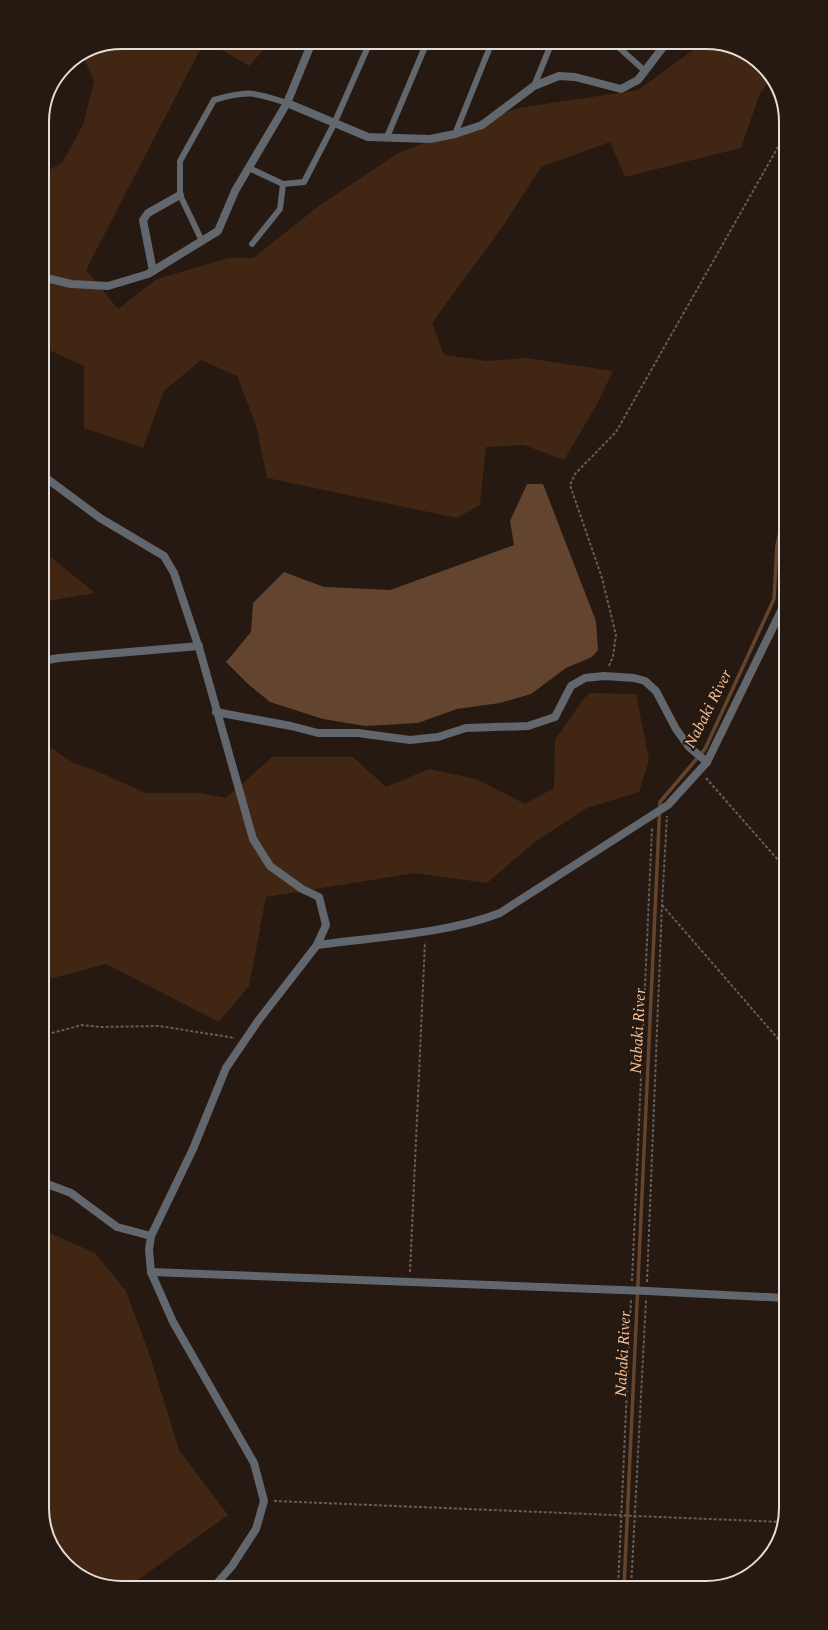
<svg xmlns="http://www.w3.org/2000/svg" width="828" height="1630" font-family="Spectral,serif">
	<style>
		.green { fill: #412613 }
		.water { fill: #63442e }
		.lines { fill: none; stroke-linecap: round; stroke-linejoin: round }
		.stream { stroke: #63442e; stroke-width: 3.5 }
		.path { stroke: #685d56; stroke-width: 2; stroke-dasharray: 3 2; stroke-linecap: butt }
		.service { stroke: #61676c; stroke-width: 6 }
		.minor { stroke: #61676c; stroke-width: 8 }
		.labels { text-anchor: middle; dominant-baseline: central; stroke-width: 4; stroke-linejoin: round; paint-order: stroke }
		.water-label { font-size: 16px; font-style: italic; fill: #fac199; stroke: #251911 }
		.rim { fill: none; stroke: #e4dcd6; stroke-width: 2 }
	</style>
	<rect width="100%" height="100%" fill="#251911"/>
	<g class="green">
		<path d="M 122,42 L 271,42 L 249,66 L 224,51 L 203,44 L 86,270 L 118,309 L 157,279 L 228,258 L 253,258 L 320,205 L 398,153 L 518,108 L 638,90 L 704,42 L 711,42 L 755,58 L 770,78 L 759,96 L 741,148 L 625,177 L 610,142 L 541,167 L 503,226 L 432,323 L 444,355 L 487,361 L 526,358 L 613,371 L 595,408 L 564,460 L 524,445 L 486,447 L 480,505 L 457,518 L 267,478 L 256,425 L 237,376 L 201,360 L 164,391 L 143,448 L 84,428 L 84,366 L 42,347 L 42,174 L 62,163 L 83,125 L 94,81 L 82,54 L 92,48 Z"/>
		<path d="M 42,550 L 95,593 L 42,602 Z"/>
		<path d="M 590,693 L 636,694 L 649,760 L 639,792 L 587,808 L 535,842 L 487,883 L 415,873 L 266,897 L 249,986 L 219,1022 L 106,964 L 42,981 L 42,742 L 72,762 L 99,772 L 146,793 L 201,793 L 226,798 L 272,757 L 353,757 L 386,787 L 429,769 L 476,779 L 525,804 L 554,788 L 555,740 L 584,698 Z"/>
		<path d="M 48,1232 L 95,1253 L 126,1291 L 150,1356 L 179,1450 L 228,1515 L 127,1588 L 117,1588 L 73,1572 L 48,1538 L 42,1508 L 42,1243 Z"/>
	</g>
	<path class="water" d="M 527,484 L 543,484 L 596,621 L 598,650 L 592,657 L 566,668 L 531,694 L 500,703 L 457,709 L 418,723 L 365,726 L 323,719 L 270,702 L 248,684 L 226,662 L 251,632 L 253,603 L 284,572 L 324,587 L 390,590 L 514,545 L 510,521 Z"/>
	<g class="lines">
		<path class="stream" d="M 624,1588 L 660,802 L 705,749 L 774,599 L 777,545 L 786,506"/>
		<g class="path">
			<path d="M 609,666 L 613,656 L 616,635 L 602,578 L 570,485 L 575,474 L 616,432 L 786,133"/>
			<path d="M 706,778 L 786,869"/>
			<path d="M 662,905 L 786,1048"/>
			<path d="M 42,1033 L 48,1034 L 82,1025 L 100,1027 L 159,1026 L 235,1038"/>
			<path d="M 410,1272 L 425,942"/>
			<path d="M 632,1281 L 652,828"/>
			<path d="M 647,1282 L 662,905 L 667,816"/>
			<path d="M 274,1501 L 782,1522"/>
			<path d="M 618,1588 L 631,1299"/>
			<path d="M 631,1588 L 646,1300"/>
		</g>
		<g class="service">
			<path d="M 616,42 L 616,45 L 645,71"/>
			<path d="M 534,86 L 552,42"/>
			<path d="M 455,134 L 492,42"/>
			<path d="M 387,137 L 427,42"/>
			<path d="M 249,168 L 283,184 L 304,182 L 334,124 L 370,42"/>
			<path d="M 202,241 L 180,195 L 180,161 L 214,100 C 248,90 254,92 287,103"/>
			<path d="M 252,244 L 280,209 L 283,184"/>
		</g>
		<g class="minor">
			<path d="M 287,103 L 368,137 L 430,139 L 455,134 L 482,125 L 534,86 L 559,76 L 575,77 L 621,89 L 638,80 L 667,42"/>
			<path d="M 153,271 L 143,220 L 148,213 L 180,195"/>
			<path d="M 42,277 L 71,284 L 108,286 L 148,274 L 218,231 L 235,191 L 287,103 L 312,42"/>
			<path d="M 42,475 L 100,518 L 164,556 L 174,573 L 200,651 L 253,839 L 270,866 L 302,889 L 319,897 L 326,925 L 317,945 L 258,1021 L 226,1068 L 193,1149 L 151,1236 L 149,1250 L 151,1272 L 173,1322 L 254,1463 L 264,1501 L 256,1529 L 232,1566 L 213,1588"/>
			<path d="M 42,661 L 59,658 L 199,646"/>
			<path d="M 216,712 L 291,726 L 318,733 L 358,733 L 410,740 L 438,737 L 466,728 L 528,726 L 555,717 L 571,686 L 585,678 L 604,676 L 634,678 L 645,681 L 656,691 L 676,729 L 689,747 L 707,762"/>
			<path d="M 317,945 C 375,937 446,934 500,913 L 668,805 L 707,762 L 782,609 L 786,563"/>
			<path d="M 42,1182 L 71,1193 L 117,1227 L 151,1236"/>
			<path d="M 151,1272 L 647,1291 L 786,1298"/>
		</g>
	</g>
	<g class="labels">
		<g class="water-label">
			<text transform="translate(708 709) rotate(-63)">Nabaki River</text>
			<text transform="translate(638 1031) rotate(-87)">Nabaki River</text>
			<text transform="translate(623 1354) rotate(-87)">Nabaki River</text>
		</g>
	</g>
	<path d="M0 0H828V1630H0ZM122 49H706A73 73 0 0 1 779 122V1508A73 73 0 0 1 706 1581H122A73 73 0 0 1 49 1508V122A73 73 0 0 1 122 49Z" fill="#251911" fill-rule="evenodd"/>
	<path class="rim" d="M122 49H706A73 73 0 0 1 779 122V1508A73 73 0 0 1 706 1581H122A73 73 0 0 1 49 1508V122A73 73 0 0 1 122 49Z"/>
</svg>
